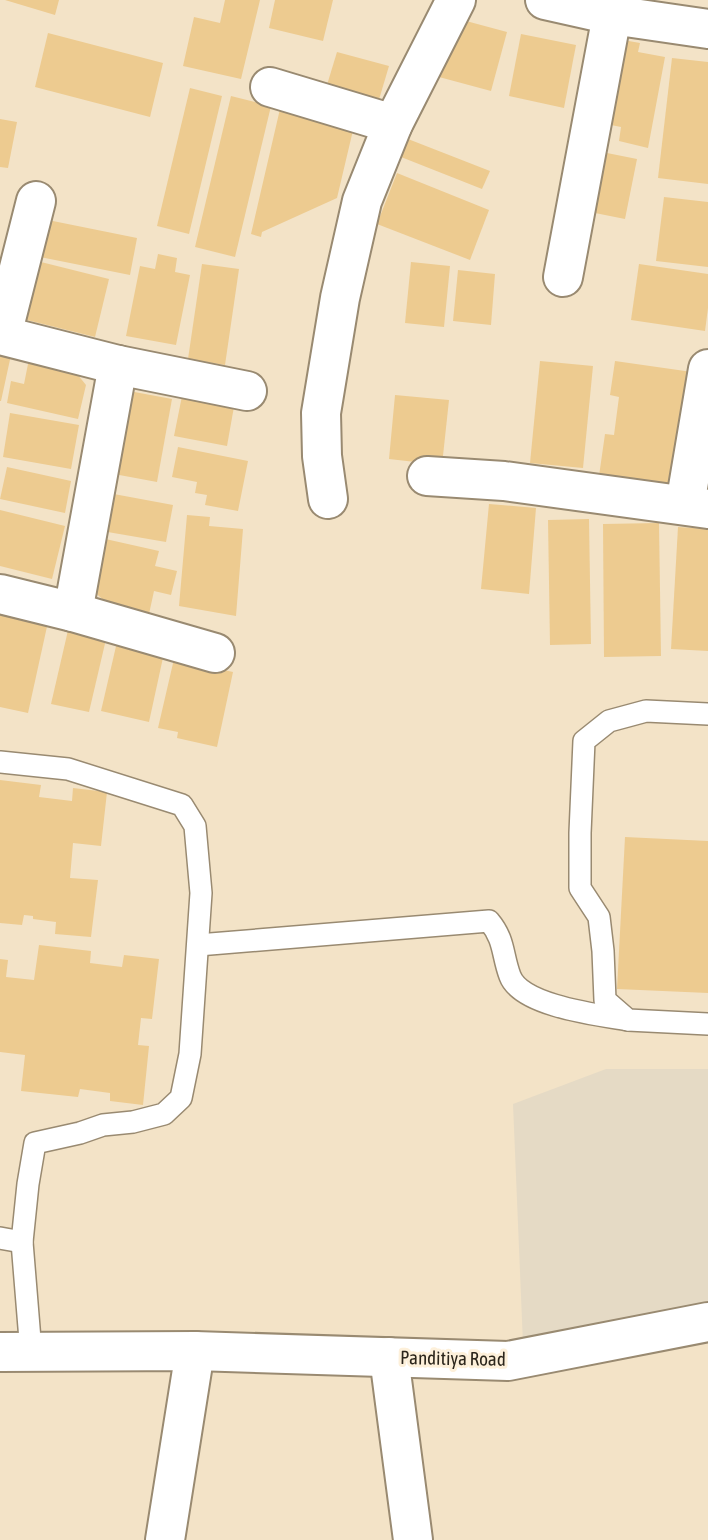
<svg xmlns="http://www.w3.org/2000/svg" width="708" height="1540" font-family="'Asap Condensed',sans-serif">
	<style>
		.industrial { fill: #e5dac5 }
		.building { fill: #edcb90 }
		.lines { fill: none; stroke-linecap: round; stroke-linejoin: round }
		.service-casing { stroke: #998a71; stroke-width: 24 }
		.minor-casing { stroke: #998a71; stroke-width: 42 }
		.service { stroke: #fff; stroke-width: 21 }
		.minor { stroke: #fff; stroke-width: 38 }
		.labels { text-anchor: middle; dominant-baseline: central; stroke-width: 6; stroke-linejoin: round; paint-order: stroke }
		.street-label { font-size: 19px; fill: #2b251b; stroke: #fdf0da }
	</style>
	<rect width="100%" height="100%" fill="#f3e3c7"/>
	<path class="industrial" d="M 606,1069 L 708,1069 L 708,1311 L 523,1344 L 513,1104 Z"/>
	<g class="building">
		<path d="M 5,0 L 59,0 L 55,15 Z"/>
		<path d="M 225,0 L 260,0 L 241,79 L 183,66 L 194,17 L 220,23 Z"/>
		<path d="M 275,0 L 333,0 L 323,41 L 269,28 Z"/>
		<path d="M 455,18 L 507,32 L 491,91 L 439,77 Z"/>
		<path d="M 48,33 L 163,63 L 150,117 L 35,87 Z"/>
		<path d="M 521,34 L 576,45 L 564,108 L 509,96 Z"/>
		<path d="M 623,40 L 640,43 L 638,52 L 665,57 L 648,148 L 619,141 L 621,127 L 606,124 Z"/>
		<path d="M 337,52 L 389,66 L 375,113 L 323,98 Z"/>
		<path d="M 672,58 L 708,62 L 708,184 L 658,178 Z"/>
		<path d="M 190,88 L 222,96 L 189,234 L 157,226 Z"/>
		<path d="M 231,96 L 271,106 L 235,257 L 195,247 Z"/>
		<path d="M 280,109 L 354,126 L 337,198 L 262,232 L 261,237 L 251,234 Z"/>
		<path d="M 0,119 L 17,122 L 8,168 L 0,167 Z"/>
		<path d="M 408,139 L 490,171 L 482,189 L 401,157 Z"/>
		<path d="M 602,152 L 637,159 L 625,219 L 590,212 Z"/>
		<path d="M 397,173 L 489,210 L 470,260 L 377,224 Z"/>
		<path d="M 664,197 L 708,202 L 708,267 L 656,261 Z"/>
		<path d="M 38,218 L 137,238 L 130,275 L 30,255 Z"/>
		<path d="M 158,254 L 177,258 L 175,272 L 190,275 L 176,345 L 126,336 L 140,266 L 155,269 Z"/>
		<path d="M 33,260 L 109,279 L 95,337 L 19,318 Z"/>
		<path d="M 411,262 L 450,266 L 444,327 L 405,323 Z"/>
		<path d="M 202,264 L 239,269 L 225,365 L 188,359 Z"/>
		<path d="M 639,264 L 708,274 L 708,308 L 705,331 L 631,320 Z"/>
		<path d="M 458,270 L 495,274 L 491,325 L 453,321 Z"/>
		<path d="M 0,352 L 11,355 L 1,401 L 0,401 Z"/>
		<path d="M 29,359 L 73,369 L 86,385 L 78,419 L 7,403 L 11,381 L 24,384 Z"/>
		<path d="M 540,361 L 593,366 L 583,468 L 530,463 Z"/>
		<path d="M 615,361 L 692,372 L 676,487 L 599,476 L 605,434 L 614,435 L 619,397 L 610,395 Z"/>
		<path d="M 129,391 L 172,399 L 157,482 L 114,474 Z"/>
		<path d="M 183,391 L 235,401 L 227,446 L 174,436 Z"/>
		<path d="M 395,395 L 449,400 L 442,465 L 389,459 Z"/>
		<path d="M 10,413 L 79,425 L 71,469 L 3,457 Z"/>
		<path d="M 178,447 L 248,461 L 238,511 L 205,505 L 207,495 L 195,493 L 197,482 L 172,477 Z"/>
		<path d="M 7,467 L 71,481 L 65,513 L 0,499 Z"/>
		<path d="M 103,492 L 173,505 L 166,542 L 96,530 Z"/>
		<path d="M 489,504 L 536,508 L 529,594 L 481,589 Z"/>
		<path d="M 0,510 L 65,526 L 52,579 L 0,566 Z"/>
		<path d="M 187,515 L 210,517 L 209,526 L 243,529 L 236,616 L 179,606 Z"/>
		<path d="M 589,519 L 591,644 L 550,645 L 548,520 Z"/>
		<path d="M 659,523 L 661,656 L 604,657 L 603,524 Z"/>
		<path d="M 678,527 L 708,529 L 708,651 L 671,649 Z"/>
		<path d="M 101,538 L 159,551 L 155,566 L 177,571 L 171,595 L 154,591 L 149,614 L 109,605 L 90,588 Z"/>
		<path d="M 0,611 L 48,622 L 28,713 L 0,707 Z"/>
		<path d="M 69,626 L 107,635 L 89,712 L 51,704 Z"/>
		<path d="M 117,642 L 164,653 L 149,722 L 101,711 Z"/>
		<path d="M 174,659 L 233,672 L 217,747 L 177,738 L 178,732 L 158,728 Z"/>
		<path d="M 0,780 L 41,785 L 39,797 L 72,801 L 73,788 L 107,792 L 101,846 L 73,843 L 70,878 L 98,880 L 91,937 L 55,934 L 56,922 L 33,919 L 33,916 L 24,915 L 22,925 L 0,923 Z"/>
		<path d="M 625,837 L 708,841 L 708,993 L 617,989 Z"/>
		<path d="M 39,945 L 91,951 L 90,963 L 122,967 L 124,955 L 159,959 L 152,1019 L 141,1018 L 138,1045 L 149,1046 L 143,1105 L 110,1101 L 110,1093 L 80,1089 L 78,1097 L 21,1091 L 25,1055 L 0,1052 L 0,959 L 8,960 L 6,977 L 34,980 Z"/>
	</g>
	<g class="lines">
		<defs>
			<g id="service">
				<path d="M 708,714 L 646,711 L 609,721 L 584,741 L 580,833 L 580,888 L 599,917 L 603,951 L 605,1000 L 628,1020 L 708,1024"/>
				<path d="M 0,762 L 68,769 L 182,805 L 195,826 L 201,893 L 190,1054 L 181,1098 L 164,1114 L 133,1122 L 103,1125 L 80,1133 L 35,1143 L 28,1184 L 22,1242 L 31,1352"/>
				<path d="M 198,945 L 489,921 C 505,940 502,955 510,976 C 521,1006 599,1015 628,1020"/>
				<path d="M 0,1238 L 22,1242"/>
			</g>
			<g id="minor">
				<path d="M 545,0 L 612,15 L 708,29"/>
				<path d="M 270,87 L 393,124"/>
				<path d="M 563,277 L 612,15"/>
				<path d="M 0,335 L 118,365 L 247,391"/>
				<path d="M 2,335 L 36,201"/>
				<path d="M 427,476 L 504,481 L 708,509"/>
				<path d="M 328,499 L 322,456 L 321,413 L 340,298 L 362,201 L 393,124 L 456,0"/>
				<path d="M 685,505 L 708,369"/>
				<path d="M 0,594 L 73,612 L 215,653"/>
				<path d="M 73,612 L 118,365"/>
				<path d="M 0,1352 L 195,1351 L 508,1361 L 708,1322"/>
				<path d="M 389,1357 L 413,1540"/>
				<path d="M 165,1540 L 195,1351"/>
			</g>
		</defs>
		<use href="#service" class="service-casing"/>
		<use href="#minor" class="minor-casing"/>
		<use href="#service" class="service"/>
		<use href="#minor" class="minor"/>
	</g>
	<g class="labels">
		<g class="street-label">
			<text transform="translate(453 1358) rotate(1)">Panditiya Road</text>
		</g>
	</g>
</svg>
